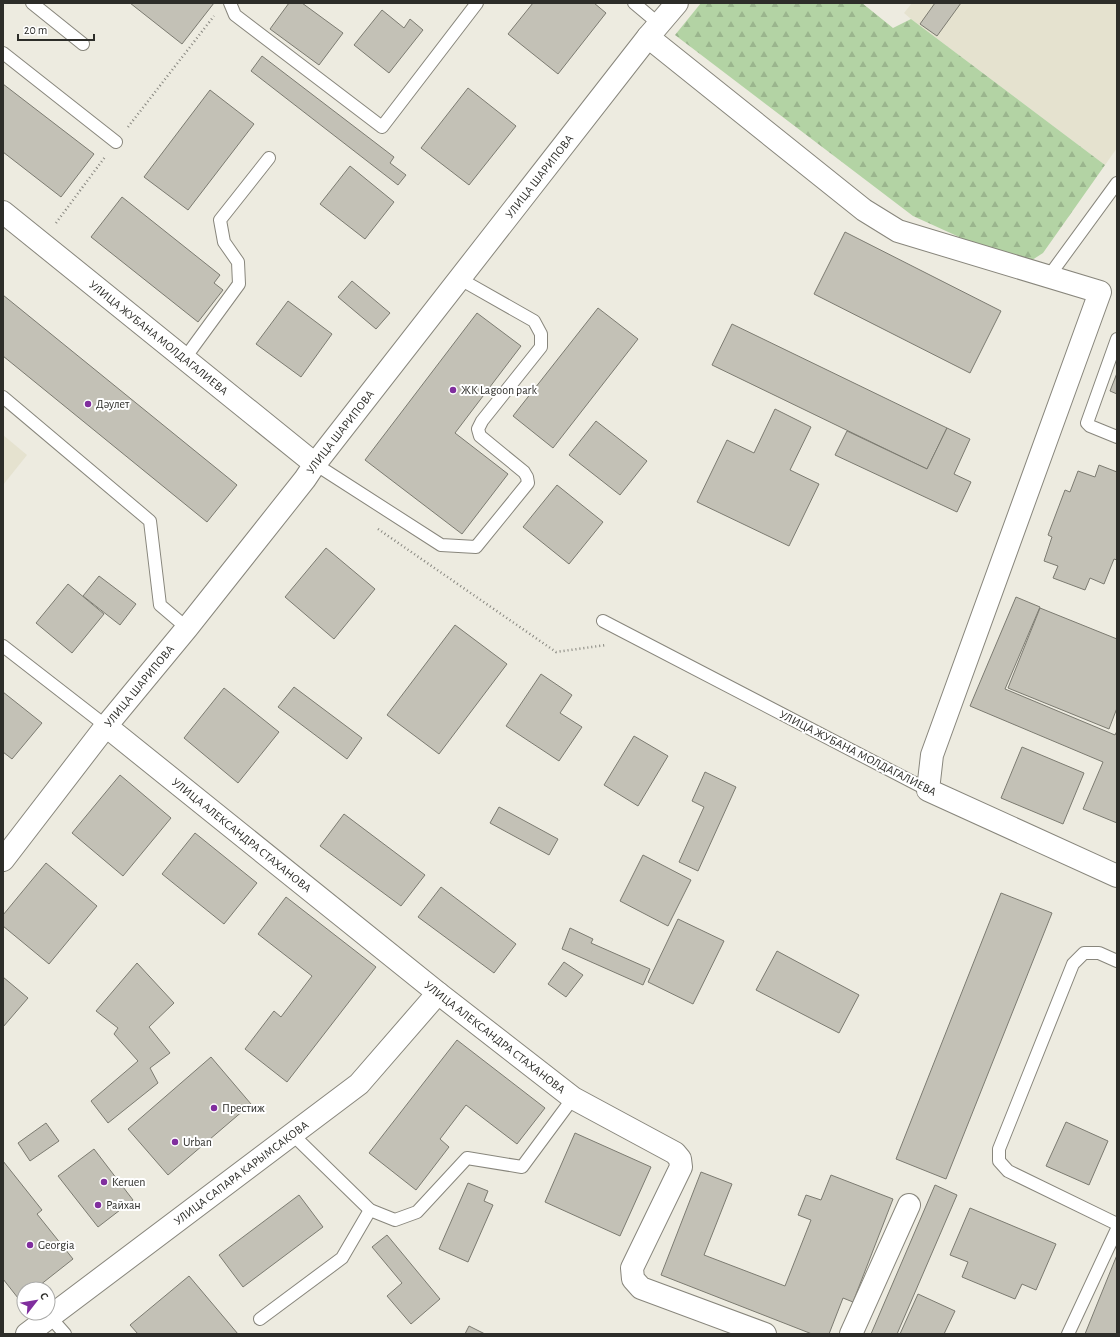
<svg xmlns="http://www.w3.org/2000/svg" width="1120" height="1337" font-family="'Alegreya Sans',sans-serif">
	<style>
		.built { fill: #e5e2cf }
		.forest { fill: url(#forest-firs) }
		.building { fill: #c3c1b6; stroke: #7c7b71 }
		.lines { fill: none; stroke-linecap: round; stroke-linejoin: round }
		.service-casing { stroke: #88867c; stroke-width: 14 }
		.minor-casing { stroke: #88867c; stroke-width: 24 }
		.path { stroke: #86857e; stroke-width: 2.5; stroke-dasharray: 1 3; stroke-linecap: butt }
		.service { stroke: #fff; stroke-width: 12 }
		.minor { stroke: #fff; stroke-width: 22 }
		.poi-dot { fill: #802e9e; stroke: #fff; stroke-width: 1.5 }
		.labels { text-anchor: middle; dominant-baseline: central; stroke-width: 4; stroke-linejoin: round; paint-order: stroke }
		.street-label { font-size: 12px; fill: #2d2d29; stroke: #fff }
		.poi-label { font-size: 12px; fill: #2d2d29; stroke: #fff; text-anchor: start }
	</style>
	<defs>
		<pattern id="forest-firs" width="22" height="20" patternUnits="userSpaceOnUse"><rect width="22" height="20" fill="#b3d3a4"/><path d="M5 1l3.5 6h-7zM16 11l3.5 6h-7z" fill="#9ab58d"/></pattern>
	</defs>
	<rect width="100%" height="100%" fill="#edebe0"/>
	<g class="built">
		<path d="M 912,3 L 1117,3 L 1117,148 L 1105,165 L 911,19 L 904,13 Z"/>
		<path d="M 3,435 L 27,455 L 3,485 Z"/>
	</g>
	<path class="forest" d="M 701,3 L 862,3 L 893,28 L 911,19 L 1105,165 L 1043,253 L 1029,262 L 1012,261 L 913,216 L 675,35 Z"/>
	<g class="building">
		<path d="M 130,3 L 214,3 L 182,44 Z"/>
		<path d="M 289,3 L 302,3 L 343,33 L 319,65 L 270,29 Z"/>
		<path d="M 533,3 L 594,3 L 606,13 L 558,74 L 508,34 Z"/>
		<path d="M 935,3 L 961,3 L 937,36 L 920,24 Z"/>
		<path d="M 382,10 L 404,28 L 410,19 L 423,30 L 389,73 L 354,45 Z"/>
		<path d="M 262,56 L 394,157 L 390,163 L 406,175 L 398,185 L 251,71 Z"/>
		<path d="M 3,84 L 94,154 L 61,197 L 3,152 Z"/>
		<path d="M 468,88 L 516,126 L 469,185 L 421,148 Z"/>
		<path d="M 210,90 L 254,124 L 188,210 L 144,177 Z"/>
		<path d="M 350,166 L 394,202 L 365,239 L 320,204 Z"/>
		<path d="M 122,197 L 220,275 L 214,283 L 223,290 L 198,322 L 91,237 Z"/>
		<path d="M 845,232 L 1001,311 L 970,373 L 814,294 Z"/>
		<path d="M 352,281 L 390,313 L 376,329 L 338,297 Z"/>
		<path d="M 3,295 L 237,485 L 207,522 L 3,356 Z"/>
		<path d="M 288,301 L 332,334 L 301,377 L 256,344 Z"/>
		<path d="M 598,308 L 638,339 L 553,448 L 513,416 Z"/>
		<path d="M 477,313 L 521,346 L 455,433 L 508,474 L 462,534 L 365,460 Z"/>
		<path d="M 732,324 L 947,428 L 927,469 L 712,365 Z"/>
		<path d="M 1117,373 L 1117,394 L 1110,391 Z"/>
		<path d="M 775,409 L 811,427 L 790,470 L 819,484 L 789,546 L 697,502 L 727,440 L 754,453 Z"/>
		<path d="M 596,421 L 647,461 L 620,495 L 569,455 Z"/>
		<path d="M 947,428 L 970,439 L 954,474 L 971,482 L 957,512 L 835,455 L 847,431 L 927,469 Z"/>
		<path d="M 1099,465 L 1117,472 L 1117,560 L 1114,559 L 1104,584 L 1090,578 L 1085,590 L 1053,578 L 1058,566 L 1044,561 L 1052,537 L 1048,535 L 1065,490 L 1070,492 L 1078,471 L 1095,477 Z"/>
		<path d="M 557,485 L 603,522 L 569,564 L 523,527 Z"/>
		<path d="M 326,548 L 375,589 L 334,639 L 285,597 Z"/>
		<path d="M 99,576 L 136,604 L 120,625 L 83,596 Z"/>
		<path d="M 68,584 L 104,614 L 72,653 L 36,623 Z"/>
		<path d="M 1016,597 L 1040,607 L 1005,689 L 1115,735 L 1117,731 L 1117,823 L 1083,809 L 1103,762 L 970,706 Z"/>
		<path d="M 1040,608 L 1117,639 L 1117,708 L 1109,729 L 1008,688 Z"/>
		<path d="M 455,625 L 507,664 L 439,754 L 387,715 Z"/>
		<path d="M 541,674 L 572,695 L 560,713 L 582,727 L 559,761 L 506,726 Z"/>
		<path d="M 294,687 L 362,738 L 347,759 L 278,707 Z"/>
		<path d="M 224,688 L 279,732 L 238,783 L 184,738 Z"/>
		<path d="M 3,692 L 42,723 L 12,759 L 3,752 Z"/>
		<path d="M 634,736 L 668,756 L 638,806 L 604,785 Z"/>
		<path d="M 1022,747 L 1084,773 L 1063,824 L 1001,798 Z"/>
		<path d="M 705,772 L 736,787 L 698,871 L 679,862 L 704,807 L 692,801 Z"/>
		<path d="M 120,775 L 171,818 L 123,876 L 72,833 Z"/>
		<path d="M 499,807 L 558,839 L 549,855 L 490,823 Z"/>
		<path d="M 344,814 L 425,875 L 401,906 L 320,846 Z"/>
		<path d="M 195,833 L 257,883 L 224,924 L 162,874 Z"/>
		<path d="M 643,855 L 691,880 L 668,926 L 620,901 Z"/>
		<path d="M 46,863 L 97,906 L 49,964 L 3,926 L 3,915 Z"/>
		<path d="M 441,887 L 516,944 L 494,973 L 418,917 Z"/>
		<path d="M 1001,893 L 1052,913 L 946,1179 L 896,1159 Z"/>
		<path d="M 286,897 L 376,967 L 287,1082 L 245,1049 L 274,1011 L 281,1017 L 312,976 L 258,934 Z"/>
		<path d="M 678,919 L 724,941 L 693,1004 L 648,982 Z"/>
		<path d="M 570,928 L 593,939 L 591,943 L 650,969 L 643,985 L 562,949 Z"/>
		<path d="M 777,951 L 859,995 L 839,1033 L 756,990 Z"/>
		<path d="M 564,962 L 583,975 L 566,997 L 548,984 Z"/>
		<path d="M 137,963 L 174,1003 L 149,1027 L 170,1053 L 150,1068 L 158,1083 L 108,1123 L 91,1101 L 138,1061 L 114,1034 L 118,1028 L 96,1011 Z"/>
		<path d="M 3,977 L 28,998 L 3,1027 Z"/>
		<path d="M 457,1040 L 545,1108 L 517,1144 L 466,1105 L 440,1139 L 449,1147 L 416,1190 L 369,1153 Z"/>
		<path d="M 211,1057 L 251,1104 L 168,1175 L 128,1129 Z"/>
		<path d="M 1066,1122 L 1108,1141 L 1089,1185 L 1046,1166 Z"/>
		<path d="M 46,1123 L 59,1141 L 30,1161 L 18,1143 Z"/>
		<path d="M 575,1133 L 651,1167 L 620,1236 L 545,1202 Z"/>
		<path d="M 94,1149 L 133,1200 L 98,1227 L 58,1176 Z"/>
		<path d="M 3,1161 L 42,1210 L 37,1214 L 73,1259 L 35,1289 L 32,1286 L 28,1289 L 24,1289 L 24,1292 L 18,1298 L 3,1279 Z"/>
		<path d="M 701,1172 L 732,1184 L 704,1255 L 785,1286 L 811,1220 L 798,1215 L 806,1195 L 821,1200 L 831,1175 L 893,1199 L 853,1302 L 843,1298 L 829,1334 L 812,1334 L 661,1275 Z"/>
		<path d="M 468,1183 L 488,1191 L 484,1201 L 493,1205 L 468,1262 L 439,1249 Z"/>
		<path d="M 935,1185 L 957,1195 L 897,1334 L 871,1334 Z"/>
		<path d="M 299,1195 L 323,1227 L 243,1287 L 219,1255 Z"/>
		<path d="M 970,1208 L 1056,1244 L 1036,1290 L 1022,1284 L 1015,1299 L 962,1277 L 968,1262 L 950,1255 Z"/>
		<path d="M 387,1235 L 440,1299 L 411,1324 L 387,1296 L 402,1283 L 372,1247 Z"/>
		<path d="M 1117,1255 L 1117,1334 L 1085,1334 Z"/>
		<path d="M 189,1276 L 238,1334 L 138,1334 L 130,1325 Z"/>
		<path d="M 918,1294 L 955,1311 L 944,1334 L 900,1334 Z"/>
		<path d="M 469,1326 L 485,1334 L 465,1334 Z"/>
	</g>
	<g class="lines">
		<defs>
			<g id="service">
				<path d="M 32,3 L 83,44"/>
				<path d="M 230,3 L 235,15 L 382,127 L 477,3"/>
				<path d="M 634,3 L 659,24"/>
				<path d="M 3,53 L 116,142"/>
				<path d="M 1049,276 L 1117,183"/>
				<path d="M 1117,339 L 1087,423 L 1090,426 L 1117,437"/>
				<path d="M 185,358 L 239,284 L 238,262 L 224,242 L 220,220 L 269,158"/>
				<path d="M 3,397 L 150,521 L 160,605 L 187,628"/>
				<path d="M 315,464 L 441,545 L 476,547 L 528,483 L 527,477 L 524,472 L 480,436 L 478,429 L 482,421 L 541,347 L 541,334 L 534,321 L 460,279"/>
				<path d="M 603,621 L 928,790"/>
				<path d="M 3,646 L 106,726"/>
				<path d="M 1117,961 L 1099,953 L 1084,953 L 1073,964 L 999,1149 L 999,1161 L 1008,1171 L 1117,1224"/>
				<path d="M 292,1134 L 370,1210 L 395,1220 L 417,1212 L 467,1158 L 522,1167 L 573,1098"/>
				<path d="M 50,1317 L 65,1334"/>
				<path d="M 260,1319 L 342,1258 L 370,1210"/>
				<path d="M 1068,1334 L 1117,1229"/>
			</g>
			<g id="minor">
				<path d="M 648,37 L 864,210 L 898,231 L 1100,292 L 932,755 L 928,790 L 1117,876"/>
				<path id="s1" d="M 3,212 L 315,464"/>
				<path id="s2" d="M 106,726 L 438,993 L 573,1098 L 675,1153 L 680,1159 L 681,1167 L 632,1268 L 633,1279 L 641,1288 L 765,1334"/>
				<path id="s3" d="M 3,860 L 106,726 L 187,628 L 305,479 L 315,464 L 648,37 L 677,3"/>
				<path id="s4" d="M 27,1334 L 359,1084 L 438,993"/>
				<path d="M 851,1334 L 909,1205"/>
			</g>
		</defs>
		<use href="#service" class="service-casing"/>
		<use href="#minor" class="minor-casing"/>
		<g class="path">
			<path d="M 128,127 L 214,16"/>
			<path d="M 56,223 L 105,157"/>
			<path d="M 378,529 L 556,652 L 606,645"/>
		</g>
		<use href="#service" class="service"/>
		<use href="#minor" class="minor"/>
	</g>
	<g class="poi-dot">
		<circle cx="453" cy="390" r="4"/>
		<circle cx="88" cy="404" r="4"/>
		<circle cx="214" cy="1108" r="4"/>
		<circle cx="175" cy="1142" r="4"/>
		<circle cx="104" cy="1182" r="4"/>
		<circle cx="98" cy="1205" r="4"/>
		<circle cx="30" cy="1245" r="4"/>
	</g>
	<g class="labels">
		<g class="street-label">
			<text stroke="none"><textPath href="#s3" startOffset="869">УЛИЦА ШАРИПОВА</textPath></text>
			<text stroke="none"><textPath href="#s1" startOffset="200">УЛИЦА ЖУБАНА МОЛДАГАЛИЕВА</textPath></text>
			<text stroke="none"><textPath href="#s3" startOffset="545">УЛИЦА ШАРИПОВА</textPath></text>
			<text stroke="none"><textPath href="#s3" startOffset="221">УЛИЦА ШАРИПОВА</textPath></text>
			<text transform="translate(858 753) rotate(27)">УЛИЦА ЖУБАНА МОЛДАГАЛИЕВА</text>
			<text stroke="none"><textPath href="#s2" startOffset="174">УЛИЦА АЛЕКСАНДРА СТАХАНОВА</textPath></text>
			<text stroke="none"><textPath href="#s2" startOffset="498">УЛИЦА АЛЕКСАНДРА СТАХАНОВА</textPath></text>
			<text stroke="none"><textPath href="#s4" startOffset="268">УЛИЦА САПАРА КАРЫМСАКОВА</textPath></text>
		</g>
		<g class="poi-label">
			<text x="461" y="390">ЖК Lagoon park</text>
			<text x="96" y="404">Дәулет</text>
			<text x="222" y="1108">Престиж</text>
			<text x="183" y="1142">Urban</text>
			<text x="112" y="1182">Keruen</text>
			<text x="106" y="1205">Райхан</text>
			<text x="38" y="1245">Georgia</text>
		</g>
	</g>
	<rect width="1120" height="1337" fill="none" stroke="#2d2d29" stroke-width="8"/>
	<g transform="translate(36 1301) rotate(59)"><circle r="19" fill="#ffffff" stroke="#ababa9"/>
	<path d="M0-3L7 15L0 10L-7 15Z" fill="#802e9e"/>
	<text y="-6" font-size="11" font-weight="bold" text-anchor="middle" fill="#2d2d29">С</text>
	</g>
	<path d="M18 34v6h76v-6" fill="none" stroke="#2d2d29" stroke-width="2"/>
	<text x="24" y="34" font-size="12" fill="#2d2d29" stroke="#ffffff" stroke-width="3" paint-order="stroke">20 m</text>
</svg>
